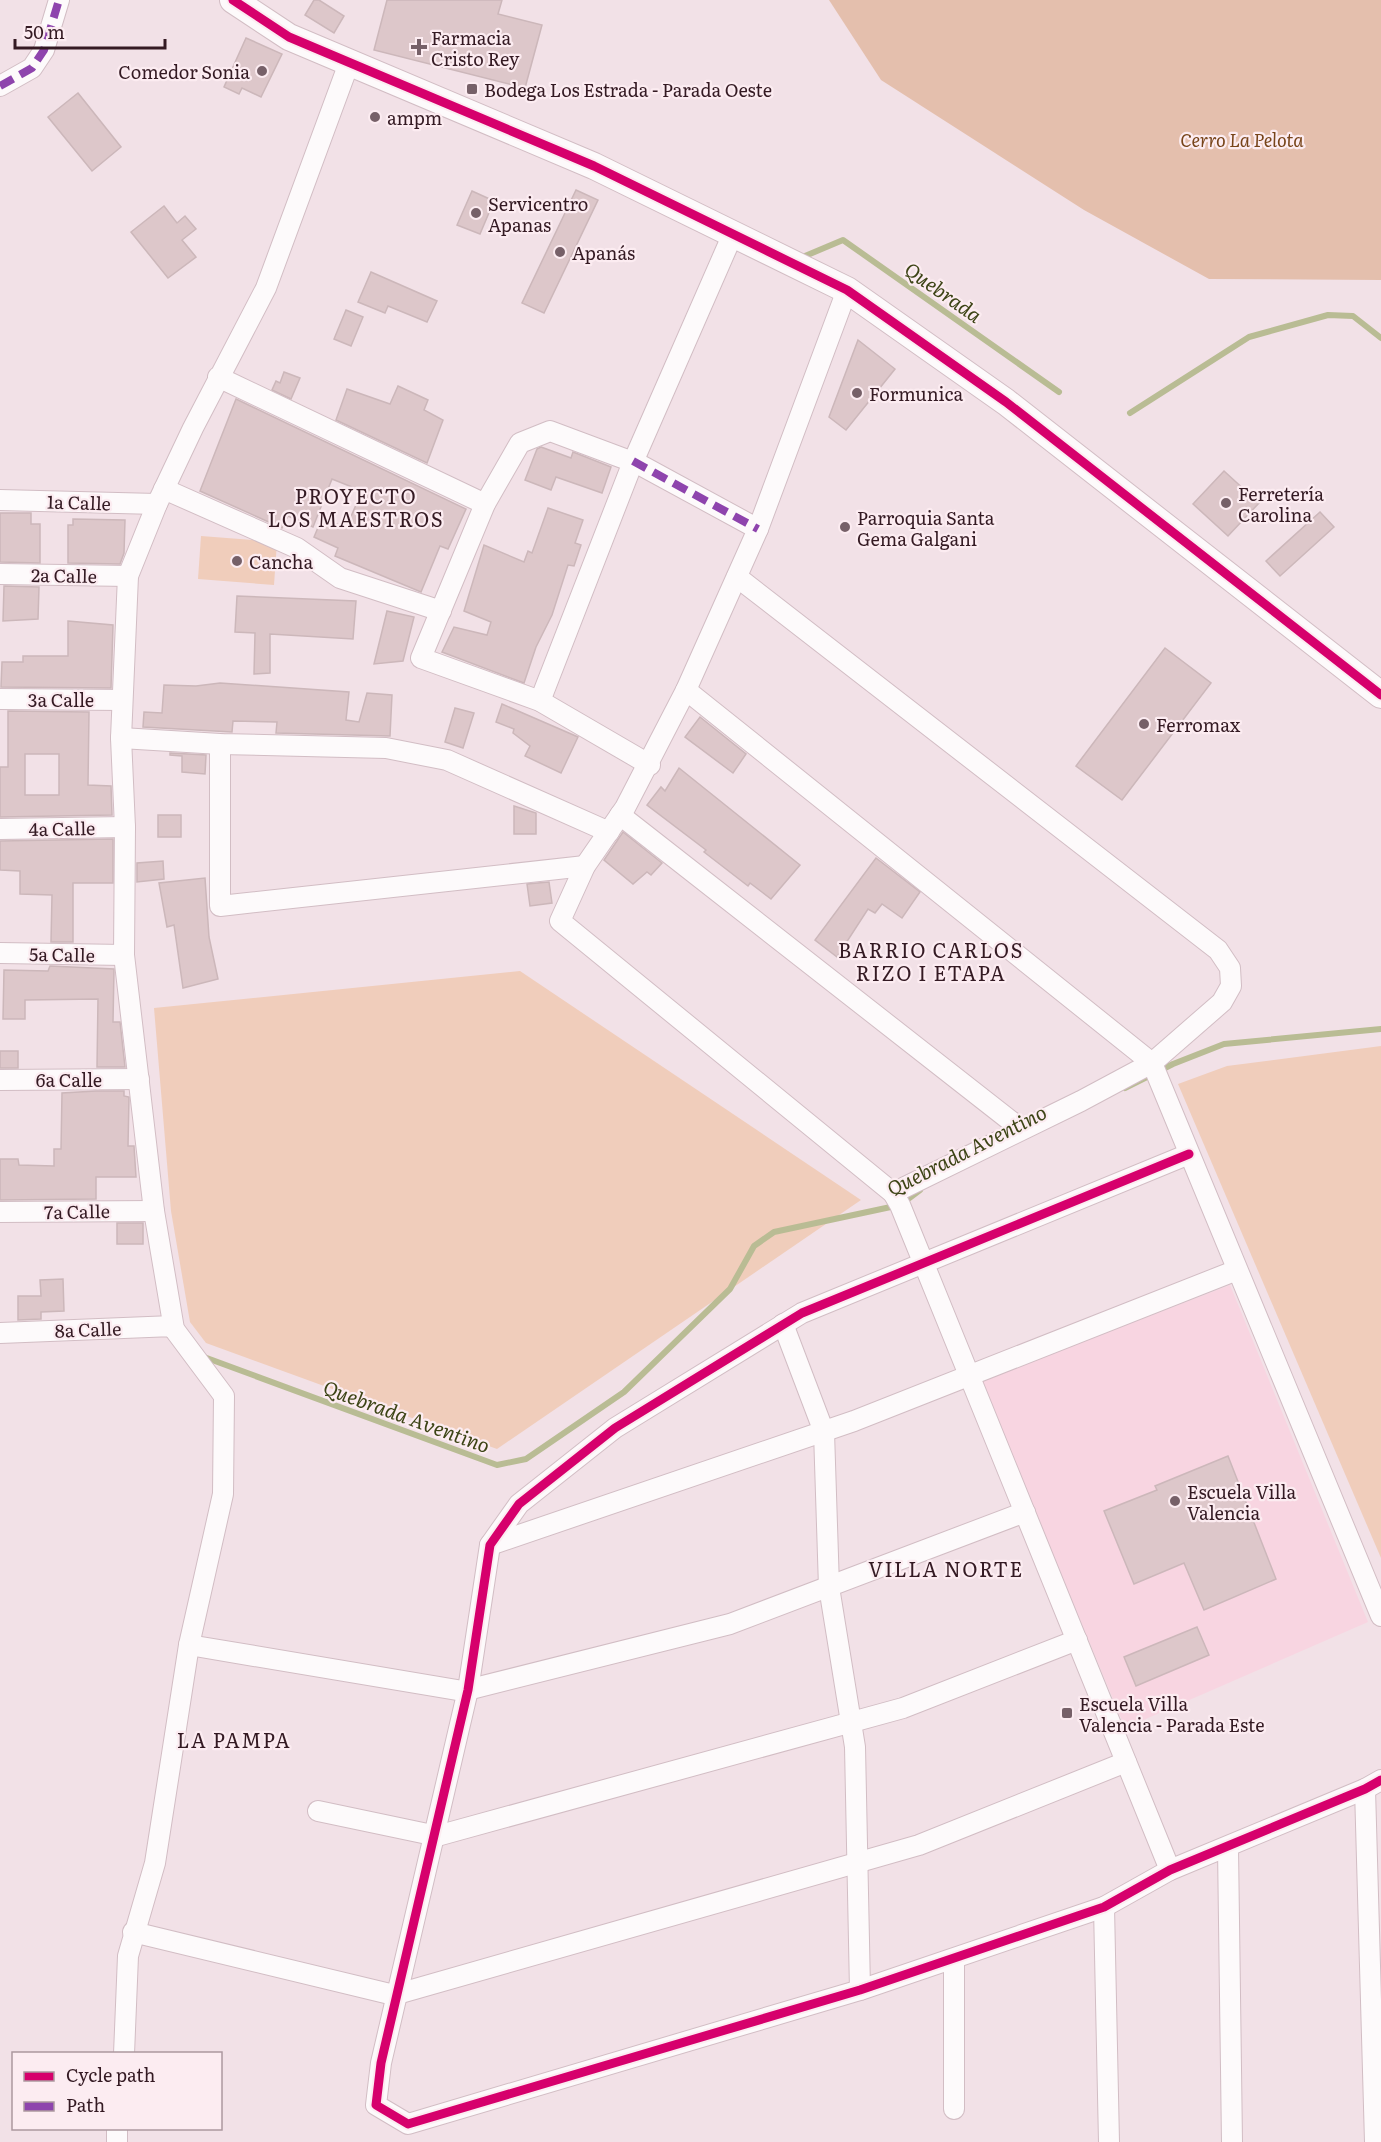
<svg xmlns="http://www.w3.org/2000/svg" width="1381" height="2142" font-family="Literata,serif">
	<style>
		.built { fill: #f8d5e1 }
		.green { fill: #f0cdbb }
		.forest { fill: #e4bfad }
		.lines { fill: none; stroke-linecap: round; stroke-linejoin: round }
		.stream { stroke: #b9bc94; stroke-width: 6 }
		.building { fill: #ddc7ca; stroke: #ccb7ba; stroke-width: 1.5; fill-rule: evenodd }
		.minor-casing { stroke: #d2bdc4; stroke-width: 22 }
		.major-casing { stroke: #d2bdc4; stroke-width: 28 }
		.minor { stroke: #fdfafb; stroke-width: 20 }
		.major { stroke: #fdfafb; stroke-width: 26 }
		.quiet { stroke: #8e44ad; stroke-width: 8; stroke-dasharray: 15 8; stroke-linecap: butt }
		.cycleway-casing { stroke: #fcecf1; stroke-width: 13 }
		.cycleway { stroke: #d6006c; stroke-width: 9 }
		.poi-dot { fill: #766068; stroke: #fcecf1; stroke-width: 2 }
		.labels { text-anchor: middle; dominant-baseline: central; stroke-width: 4.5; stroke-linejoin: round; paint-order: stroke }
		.poi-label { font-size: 18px; fill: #341a23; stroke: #fcecf1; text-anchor: start }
		.park-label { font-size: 18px; font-style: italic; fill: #774419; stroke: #fcecf1 }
		.street-label { font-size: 18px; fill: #341a23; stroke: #fcecf1 }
		.water-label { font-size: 20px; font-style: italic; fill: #3d4416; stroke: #fcecf1 }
		.neighbourhood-label { font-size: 20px; letter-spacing: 1.5px; fill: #341a23; stroke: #fcecf1 }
	</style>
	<rect width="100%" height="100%" fill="#f2e1e7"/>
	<path class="built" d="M 1230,1285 L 1368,1622 L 1125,1728 L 981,1381 Z"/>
	<g class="green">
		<path d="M 201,536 L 277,542 L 274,585 L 198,579 Z"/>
		<path d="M 520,971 L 861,1200 L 497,1449 L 206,1343 L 190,1322 L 171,1211 L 154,1008 Z"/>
		<path d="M 1381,1046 L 1381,1558 L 1178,1084 L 1227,1066 Z"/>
	</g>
	<path class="forest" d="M 829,0 L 1381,0 L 1381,280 L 1209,279 L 1084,210 L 881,80 Z"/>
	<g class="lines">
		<g class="stream">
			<path d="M 805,256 L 843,240 L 1059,392"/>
			<path d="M 1130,413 L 1249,337 L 1328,315 L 1353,316 L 1381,338"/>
			<path d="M 1125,1088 L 1173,1064 L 1224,1044 L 1381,1029"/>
			<path d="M 204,1357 L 497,1465 L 526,1459 L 624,1392 L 730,1289 L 754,1246 L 774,1232 L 900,1205 L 920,1190"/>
		</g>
	</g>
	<g class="building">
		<path d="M 314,0 L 319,0 L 344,16 L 334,33 L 305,15 Z"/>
		<path d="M 387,0 L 502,0 L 498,14 L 542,25 L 525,88 L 374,50 Z"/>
		<path d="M 246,38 L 282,54 L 261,97 L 242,88 L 239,94 L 224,87 Z"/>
		<path d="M 78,93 L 121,147 L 92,171 L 48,117 Z"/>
		<path d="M 576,190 L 598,200 L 544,313 L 522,303 Z"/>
		<path d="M 472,191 L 494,201 L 480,234 L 457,225 Z"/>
		<path d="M 164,206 L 177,223 L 185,216 L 196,229 L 182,240 L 196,257 L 168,278 L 131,232 Z"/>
		<path d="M 371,272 L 437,301 L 427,322 L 388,306 L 385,313 L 358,302 Z"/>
		<path d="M 346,310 L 363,317 L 351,346 L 334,339 Z"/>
		<path d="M 858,340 L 895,369 L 846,430 L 829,417 Z"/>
		<path d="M 284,372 L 300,378 L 291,399 L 272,390 L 276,381 L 280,383 Z"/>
		<path d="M 398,386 L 428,400 L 424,410 L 443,420 L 427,463 L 336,420 L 347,389 L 390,404 Z"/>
		<path d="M 236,399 L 466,509 L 448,549 L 440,546 L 421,592 L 335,556 L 338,548 L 314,537 L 322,518 L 346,528 L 362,491 L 332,479 L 313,527 L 288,516 L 282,528 L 200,491 Z"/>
		<path d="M 541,447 L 571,458 L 573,452 L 611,467 L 602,493 L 556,477 L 551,490 L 525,480 L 537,449 Z"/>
		<path d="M 1224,471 L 1259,503 L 1228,536 L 1193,504 Z"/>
		<path d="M 548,508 L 583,520 L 575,543 L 581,545 L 574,566 L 568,565 L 552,615 L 536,647 L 524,683 L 442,652 L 454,627 L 487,635 L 491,622 L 464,611 L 484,545 L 524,562 L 528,551 L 532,553 Z"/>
		<path d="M 1320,512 L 1334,527 L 1280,576 L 1266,561 Z"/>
		<path d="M 0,513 L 31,513 L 31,524 L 40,524 L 40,563 L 0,562 Z"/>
		<path d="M 73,519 L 125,520 L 124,553 L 120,564 L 68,563 L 68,525 L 73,525 Z"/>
		<path d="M 4,586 L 39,587 L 38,619 L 3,621 Z"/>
		<path d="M 237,596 L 356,601 L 353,639 L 270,634 L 270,673 L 254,674 L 255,633 L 235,632 Z"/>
		<path d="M 387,611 L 414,617 L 403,661 L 374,664 Z"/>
		<path d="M 68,621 L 113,625 L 111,688 L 1,687 L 2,662 L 23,662 L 23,656 L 68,656 Z"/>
		<path d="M 1165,648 L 1211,683 L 1122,800 L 1076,766 Z"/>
		<path d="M 220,683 L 349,692 L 346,720 L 359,722 L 367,693 L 392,695 L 390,736 L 276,733 L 277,722 L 233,721 L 232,732 L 143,727 L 144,712 L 162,713 L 164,685 L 196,686 Z"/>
		<path d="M 502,704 L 578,737 L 561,773 L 525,756 L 530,746 L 513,733 L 514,729 L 496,722 Z"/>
		<path d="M 455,708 L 474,713 L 463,748 L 445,742 Z"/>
		<path d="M 8,711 L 89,712 L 88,785 L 111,786 L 112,815 L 0,817 L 0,767 L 8,767 ZM 25,754 L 59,754 L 59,795 L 25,795 Z"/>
		<path d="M 700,717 L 746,754 L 733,773 L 685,737 Z"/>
		<path d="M 170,753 L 206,755 L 205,774 L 182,772 L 182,756 L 170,755 Z"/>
		<path d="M 679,768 L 800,865 L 771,899 L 750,883 L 748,886 L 704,852 L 706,850 L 647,805 L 661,787 L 665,791 Z"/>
		<path d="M 514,806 L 536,813 L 536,834 L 514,834 Z"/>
		<rect x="158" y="815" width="23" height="22"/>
		<path d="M 623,832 L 662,863 L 651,875 L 647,872 L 633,884 L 604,860 Z"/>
		<path d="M 113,839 L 113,883 L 73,883 L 73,942 L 51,942 L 52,895 L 20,894 L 20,871 L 0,870 L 0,841 Z"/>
		<path d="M 876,858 L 920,892 L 902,918 L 882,904 L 875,913 L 868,909 L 837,957 L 815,940 Z"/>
		<path d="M 163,861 L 164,879 L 137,882 L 137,863 Z"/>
		<path d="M 205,878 L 209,937 L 218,979 L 183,988 L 174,925 L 167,927 L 159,883 Z"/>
		<path d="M 549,882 L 552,903 L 530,906 L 527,884 Z"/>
		<path d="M 50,966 L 114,969 L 113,1022 L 120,1022 L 125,1067 L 97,1067 L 98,999 L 25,1000 L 25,1019 L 3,1019 L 4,970 L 48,971 Z"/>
		<rect x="0" y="1051" width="18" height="17"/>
		<path d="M 96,1091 L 124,1091 L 124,1096 L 129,1097 L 128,1146 L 134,1146 L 136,1177 L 96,1177 L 96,1199 L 0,1200 L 0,1159 L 18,1159 L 19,1165 L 54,1166 L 54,1149 L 61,1149 L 62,1093 Z"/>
		<rect x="117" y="1223" width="26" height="21"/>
		<path d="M 63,1279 L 64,1311 L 41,1312 L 41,1319 L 18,1320 L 18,1296 L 41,1296 L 40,1280 Z"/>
		<path d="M 1228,1456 L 1276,1579 L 1204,1610 L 1184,1563 L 1134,1584 L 1104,1511 L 1157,1490 L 1155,1486 Z"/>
		<path d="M 1197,1627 L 1209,1655 L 1136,1686 L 1124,1657 Z"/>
	</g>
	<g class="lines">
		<defs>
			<g id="minor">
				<path d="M 0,86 L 32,68 L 44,50 L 59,0"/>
				<path d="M 847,290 L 758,529 L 686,690 L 625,808 L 585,866 L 560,921 L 893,1193 L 900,1205 L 1170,1870"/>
				<path d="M 218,377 L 485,504"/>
				<path d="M 633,461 L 758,529"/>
				<path d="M 633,462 L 550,431 L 520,443 L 485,504 L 421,658 L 540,701 L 650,765"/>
				<path d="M 164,489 L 297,548 L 340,578 L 441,611"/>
				<path d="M 0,500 L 157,504"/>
				<path d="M 0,574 L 128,576"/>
				<path d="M 737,577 L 1218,950 L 1230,968 L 1231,986 L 1222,1002 L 1152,1063 L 1081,1101 L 893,1193"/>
				<path d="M 686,690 L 1152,1063 L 1381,1616"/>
				<path d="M 0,699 L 122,700"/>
				<path d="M 540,701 L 633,462 L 732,236"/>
				<path d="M 121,738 L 220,744 L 386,748 L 447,760 L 609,832"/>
				<path d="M 220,744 L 220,906 L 585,866"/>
				<path d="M 620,815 L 1021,1129"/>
				<path d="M 0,829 L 125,827"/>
				<path d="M 0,953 L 124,955"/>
				<path d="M 0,1080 L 139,1079"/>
				<path d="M 1189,1154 L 802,1313 L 615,1428 L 519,1504 L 490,1545 L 468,1690 L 381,2063 L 376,2105 L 408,2124 L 860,1990 L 1104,1907 L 1170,1870 L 1365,1789 L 1381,1780"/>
				<path d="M 0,1212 L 154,1211"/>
				<path d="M 783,1324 L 824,1432 L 829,1587 L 855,1747 L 860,1990"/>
				<path d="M 0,1333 L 173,1326 L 174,1329"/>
				<path d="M 490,1545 L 854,1421 L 1237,1270"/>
				<path d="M 189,1645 L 463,1691 L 730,1624 L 1025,1512"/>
				<path d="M 1365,1789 L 1375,2142"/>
				<path d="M 318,1811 L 437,1836 L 903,1708 L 1077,1640"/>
				<path d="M 1228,1848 L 1232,2142"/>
				<path d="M 1104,1907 L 1109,2142"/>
				<path d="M 133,1932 L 394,1995 L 919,1845 L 1126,1762"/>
				<path d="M 954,1959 L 954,2109"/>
				<path d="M 124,2054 L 128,1956 L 155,1863 L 189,1645 L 223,1494 L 224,1396 L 174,1329 L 154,1211 L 124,955 L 125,827 L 121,738 L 128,576 L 157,504 L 193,428 L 266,288 L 349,63"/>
				<path d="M 117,2128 L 117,2142"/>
			</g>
			<path id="major" d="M 233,0 L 289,37 L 594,166 L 847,290 L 1006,402 L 1381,695"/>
		</defs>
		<use href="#minor" class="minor-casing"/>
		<use href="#major" class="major-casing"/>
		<use href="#minor" class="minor"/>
		<use href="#major" class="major"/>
		<g class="quiet">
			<path d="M 0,86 L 32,68 L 44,50 L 59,0"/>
			<path d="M 633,461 L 758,529"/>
		</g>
		<defs>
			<g id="cycleway">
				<path d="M 233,0 L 289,37 L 594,166 L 847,290 L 1006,402 L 1381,695"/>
				<path d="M 1189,1154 L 802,1313 L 615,1428 L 519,1504 L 490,1545 L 468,1690 L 381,2063 L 376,2105 L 408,2124 L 860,1990 L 1104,1907 L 1170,1870 L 1365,1789 L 1381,1780"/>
			</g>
		</defs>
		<use href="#cycleway" class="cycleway-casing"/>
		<use href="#cycleway" class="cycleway"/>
	</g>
	<g class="poi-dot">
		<path d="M416 38h6v6h6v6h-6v6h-6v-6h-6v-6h6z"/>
		<circle cx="262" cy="71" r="6"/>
		<rect x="466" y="83" width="12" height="12" rx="3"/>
		<circle cx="375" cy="117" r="6"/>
		<circle cx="476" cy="213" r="6"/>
		<circle cx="560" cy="252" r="6"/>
		<circle cx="857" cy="393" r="6"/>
		<circle cx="1226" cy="503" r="6"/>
		<circle cx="845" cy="527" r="6"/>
		<circle cx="237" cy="561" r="6"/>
		<circle cx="1144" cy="724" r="6"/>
		<circle cx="1175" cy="1501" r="6"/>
		<rect x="1061" y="1707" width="12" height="12" rx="3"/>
	</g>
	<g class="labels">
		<g class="poi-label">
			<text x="431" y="37">Farmacia<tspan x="431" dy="21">Cristo Rey</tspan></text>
			<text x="250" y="71" text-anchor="end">Comedor Sonia</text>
			<text x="484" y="89">Bodega Los Estrada - Parada Oeste</text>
			<text x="387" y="117">ampm</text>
			<text x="488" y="203">Servicentro<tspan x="488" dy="21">Apanas</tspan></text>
			<text x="572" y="252">Apanás</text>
			<text x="869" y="393">Formunica</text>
			<text x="1238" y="493">Ferretería<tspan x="1238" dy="21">Carolina</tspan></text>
			<text x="857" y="517">Parroquia Santa<tspan x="857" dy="21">Gema Galgani</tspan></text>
			<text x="249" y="561">Cancha</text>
			<text x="1156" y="724">Ferromax</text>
			<text x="1187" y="1491">Escuela Villa<tspan x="1187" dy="21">Valencia</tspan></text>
			<text x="1079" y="1703">Escuela Villa<tspan x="1079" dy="21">Valencia - Parada Este</tspan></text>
		</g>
		<g class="park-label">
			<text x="1242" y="139">Cerro La Pelota</text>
		</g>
		<g class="street-label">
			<text transform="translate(79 502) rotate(2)">1a Calle</text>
			<text transform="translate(64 575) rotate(1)">2a Calle</text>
			<text x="61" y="699">3a Calle</text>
			<text transform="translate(62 828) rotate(-1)">4a Calle</text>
			<text transform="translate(62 954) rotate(1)">5a Calle</text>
			<text x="69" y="1079">6a Calle</text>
			<text transform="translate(77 1211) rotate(-1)">7a Calle</text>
			<text transform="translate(88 1329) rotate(-2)">8a Calle</text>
		</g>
		<g class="water-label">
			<text transform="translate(944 291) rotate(35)">Quebrada</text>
			<text transform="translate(966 1149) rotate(-27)">Quebrada Aventino</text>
			<text transform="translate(407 1415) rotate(20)">Quebrada Aventino</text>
		</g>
		<g class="neighbourhood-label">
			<text x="356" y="495">PROYECTO<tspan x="356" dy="23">LOS MAESTROS</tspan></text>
			<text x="931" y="949">BARRIO CARLOS<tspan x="931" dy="23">RIZO I ETAPA</tspan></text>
			<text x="946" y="1568">VILLA NORTE</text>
			<text x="234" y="1739">LA PAMPA</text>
		</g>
	</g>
	<rect x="12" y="2052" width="210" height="78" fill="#fcecf1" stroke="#ac989f" stroke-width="1.5"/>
	<rect x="24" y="2072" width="30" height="9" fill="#d6006c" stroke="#ac989f" stroke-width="1.5"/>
	<text x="66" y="2082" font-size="18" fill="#341a23">Cycle path</text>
	<rect x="24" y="2102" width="30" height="9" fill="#8e44ad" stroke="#ac989f" stroke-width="1.5"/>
	<text x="66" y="2112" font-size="18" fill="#341a23">Path</text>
	<path d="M15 39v9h150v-9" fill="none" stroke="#341a23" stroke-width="3"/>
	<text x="24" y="39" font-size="18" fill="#341a23" stroke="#fcecf1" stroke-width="4.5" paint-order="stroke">50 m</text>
</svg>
